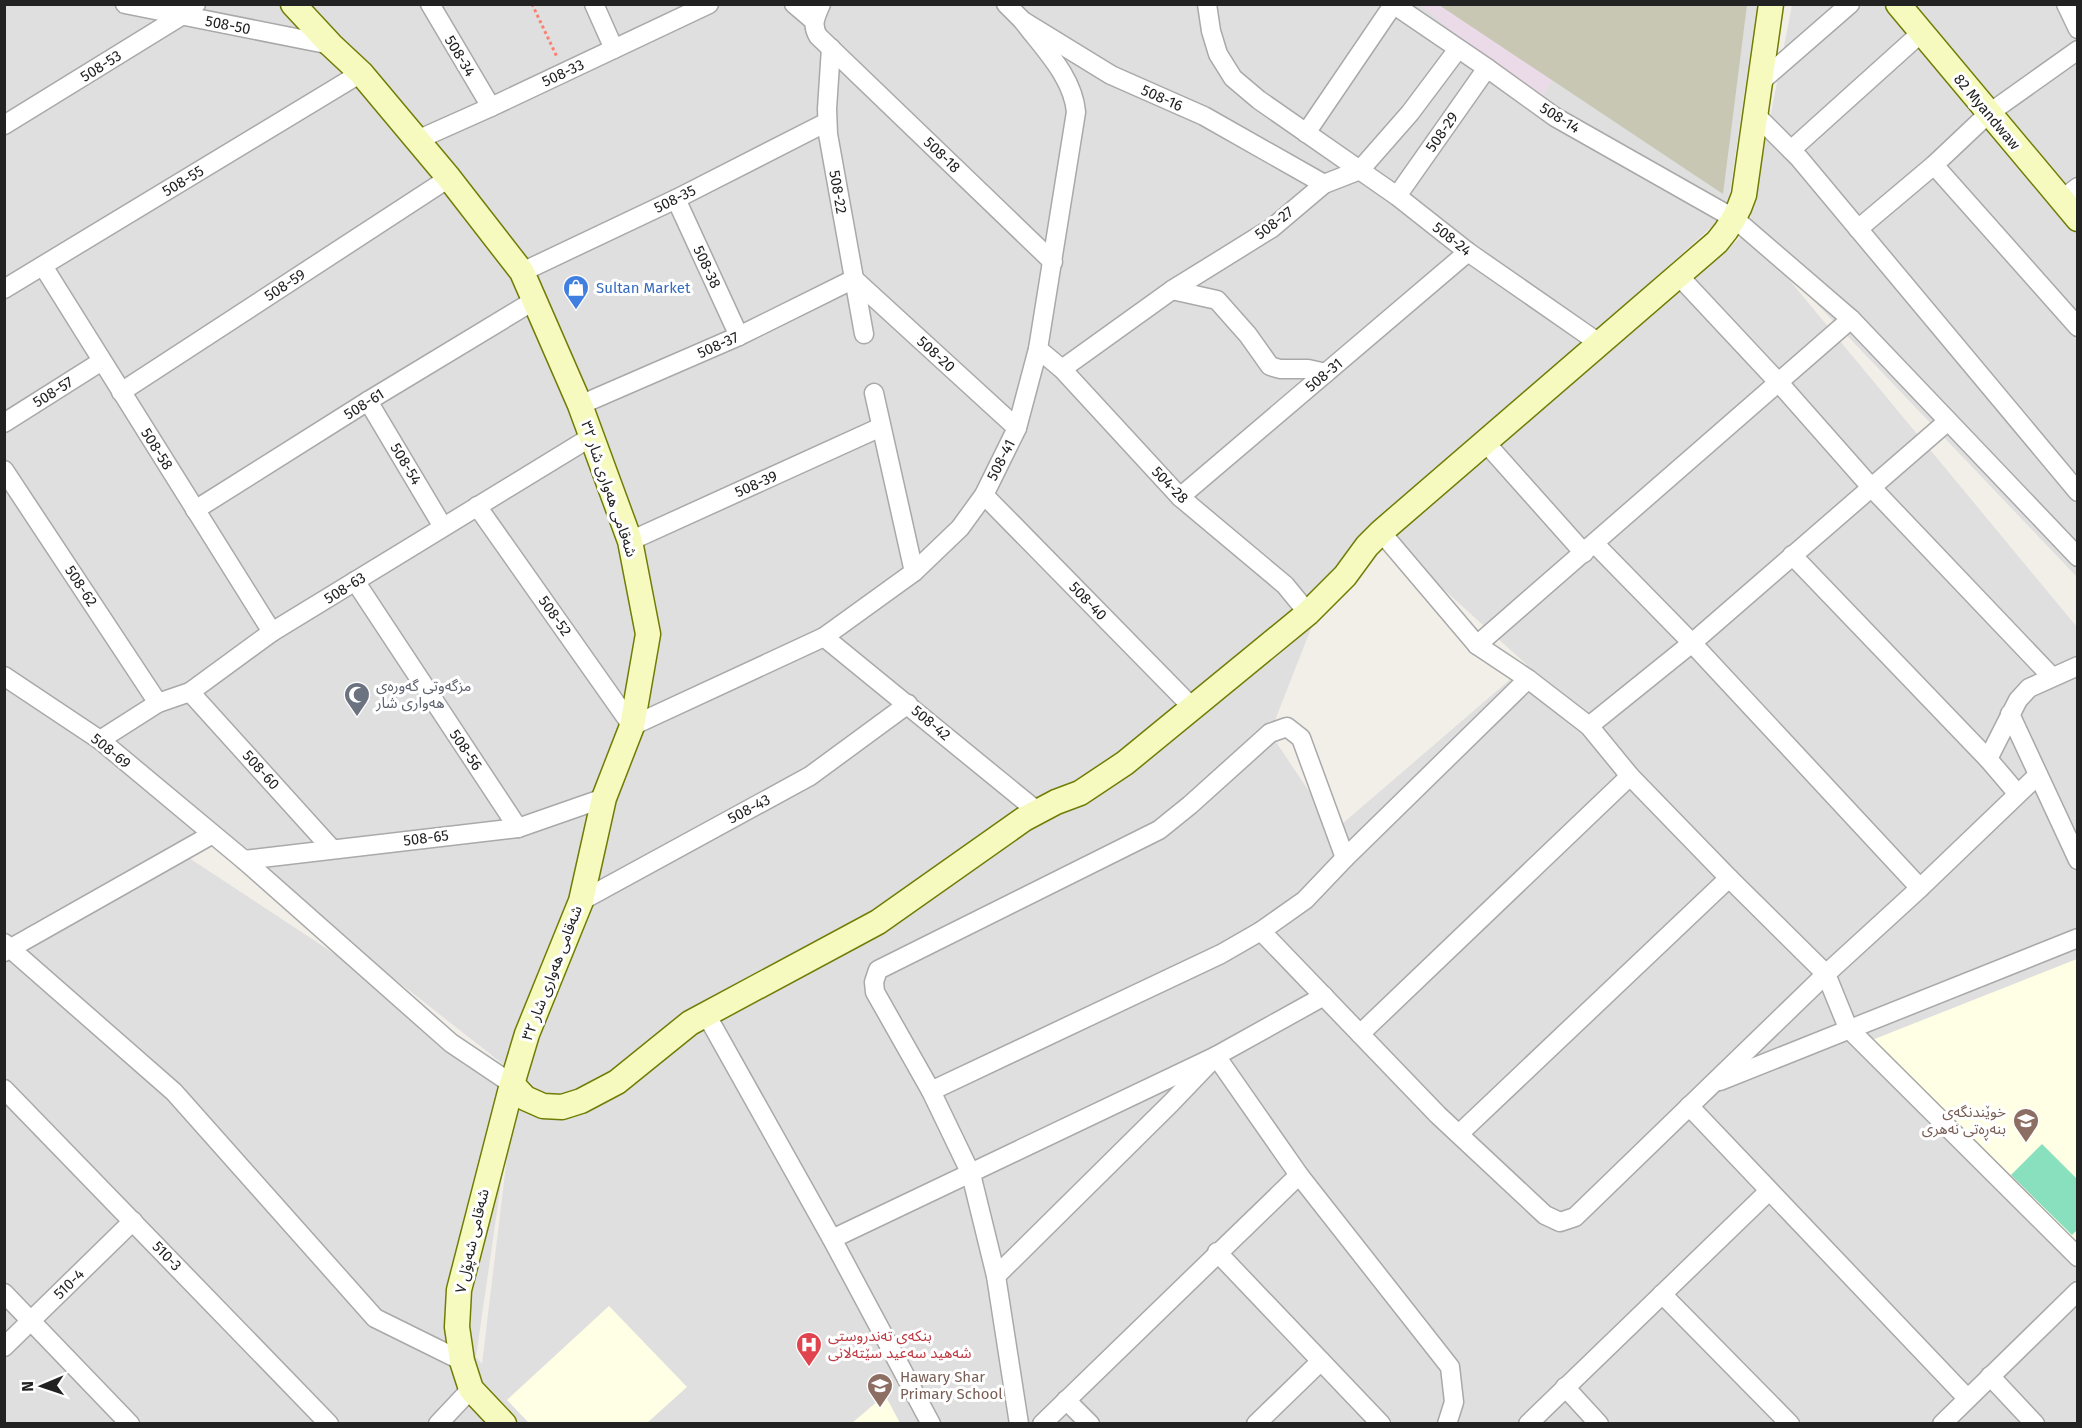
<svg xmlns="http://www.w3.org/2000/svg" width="2082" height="1428" font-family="'Fira Sans','Noto Sans Arabic',sans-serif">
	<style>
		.residential { fill: #e0dfdf; fill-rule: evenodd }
		.industrial { fill: #ebdbe8 }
		.education { fill: #ffffe5 }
		.construction { fill: #c7c7b4 }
		.pitch { fill: #88e0be }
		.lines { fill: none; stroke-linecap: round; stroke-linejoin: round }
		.street-casing { stroke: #a9a9a9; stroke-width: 21 }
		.secondary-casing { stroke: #707d05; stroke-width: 27 }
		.path { stroke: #fa8072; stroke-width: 3; stroke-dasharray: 3 3; stroke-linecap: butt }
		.street { stroke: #fff; stroke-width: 18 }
		.secondary { stroke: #f7fabf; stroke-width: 24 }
		.labels { text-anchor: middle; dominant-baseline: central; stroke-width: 6; stroke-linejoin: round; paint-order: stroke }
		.street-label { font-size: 15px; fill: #222; stroke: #fff }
		.shop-label { font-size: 15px; fill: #366cbe; stroke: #fff; text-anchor: start }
		.worship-label { font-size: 15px; fill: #5b616d; stroke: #fff; text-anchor: start }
		.education-label { font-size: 15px; fill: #785e54; stroke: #fff; text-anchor: end }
		.health-label { font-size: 15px; fill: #be3a42; stroke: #fff; text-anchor: start }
	</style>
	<rect width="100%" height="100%" fill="#f2efe9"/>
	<path class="residential" d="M 5,5 L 1757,5 L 1727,213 L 1336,565 L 1270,733 L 1335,830 L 1527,665 L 1389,540 L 1748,231 L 1792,5 L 2077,5 L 2077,577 L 1757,241 L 2077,627 L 2077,1423 L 5,1424 ZM 211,835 L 508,1068 L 180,852 ZM 512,1107 L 513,1107 L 482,1364 L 476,1357 Z"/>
	<path class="industrial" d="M 1421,5 L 1600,5 L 1537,104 Z"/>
	<g class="education">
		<path d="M 2077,959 L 2077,1247 L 1872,1040 Z"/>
		<path d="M 609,1306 L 687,1387 L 647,1423 L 529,1423 L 507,1400 Z"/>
		<path d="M 885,1395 L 900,1423 L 852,1423 Z"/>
	</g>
	<path class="construction" d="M 1439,5 L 1747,5 L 1723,194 Z"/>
	<path class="pitch" d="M 2042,1144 L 2077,1179 L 2077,1230 L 2072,1235 L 2011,1175 Z"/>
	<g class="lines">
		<defs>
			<g id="street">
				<path d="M 125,4 L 331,45"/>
				<path d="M 430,4 L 491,107"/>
				<path d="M 594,4 L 614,49"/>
				<path d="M 794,4 L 814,21"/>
				<path d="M 821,4 C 816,16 811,24 818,36 L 1053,262"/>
				<path d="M 1006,4 L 1023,21 L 1111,75 L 1204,116 L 1324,184"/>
				<path d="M 1207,4 L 1211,31 L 1218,54 L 1233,78 L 1259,100 L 1397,196 L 1468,252 L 1599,343"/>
				<path d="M 1393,4 L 1487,68 L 1555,117 L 1735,219 L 1851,319 L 2078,557"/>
				<path d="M 2066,4 L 2078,29"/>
				<path d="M 831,48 L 827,109 L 828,134 L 864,334"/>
				<path d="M 1761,84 L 1766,77 L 1850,4"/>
				<path d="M 1756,115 L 1799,158 L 2078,492"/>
				<path d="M 4,125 L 181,16 L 196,4"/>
				<path d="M 1306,133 L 1393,5"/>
				<path d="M 417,140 L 491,107 L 709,4"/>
				<path d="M 1791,150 L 1921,33"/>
				<path d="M 1934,165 L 2078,327"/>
				<path d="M 1397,196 L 1487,68"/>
				<path d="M 676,199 L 739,336"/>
				<path d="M 2061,200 L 2078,187"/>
				<path d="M 1858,229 L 1934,165 L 1988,114 L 2078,50"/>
				<path d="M 43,266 L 272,632"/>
				<path d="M 522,272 L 676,199 L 827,122"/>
				<path d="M 1678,275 L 1780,384 L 1871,487 L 2052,677"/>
				<path d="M 4,289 L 361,73"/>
				<path d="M 1172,290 L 1217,300 L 1248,335 L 1270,366 L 1280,369 L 1308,369 L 1326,373"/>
				<path d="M 1038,349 L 1062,369 L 1180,497 L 1285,585 L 1308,613"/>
				<path d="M 1062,369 L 1172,290 L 1272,228 L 1324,184 L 1360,170 L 1410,113 L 1458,49"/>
				<path d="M 121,392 L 449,178"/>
				<path d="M 874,393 L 914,572"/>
				<path d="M 368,401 L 443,527"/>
				<path d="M 580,405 L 739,336 L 854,279 L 1017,428"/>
				<path d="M 4,423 L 102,361"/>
				<path d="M 1485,442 L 1584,553"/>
				<path d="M 4,470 L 158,703"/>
				<path d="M 984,495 L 1193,708"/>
				<path d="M 1180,497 L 1468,252"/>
				<path d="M 477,506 L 632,726 L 824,637 L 914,572 L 960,528 L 984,495 L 1017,428 L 1038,349 L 1076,112 C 1073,77 1044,49 1023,21"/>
				<path d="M 195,510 L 368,401 L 535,300"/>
				<path d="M 1381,532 L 1477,645 L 1528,679 L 1589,726 L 1630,776 L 1729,878 L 1826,974 L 1848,1028 L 2078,1257"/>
				<path d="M 630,541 L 881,427"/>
				<path d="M 1595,544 L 1692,643 L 1920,888"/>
				<path d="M 1792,555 L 1988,759 L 2017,793"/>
				<path d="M 355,581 L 518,828"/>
				<path d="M 824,637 L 1037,811"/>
				<path d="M 1477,645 L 1851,319"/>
				<path d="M 4,676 L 100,740 L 244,860 L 451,1043 L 512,1084"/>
				<path d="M 190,692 L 332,849"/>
				<path d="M 2010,714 L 2078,860"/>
				<path d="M 1589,726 L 1692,643 L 1948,421"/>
				<path d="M 100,740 L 158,703 L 190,692 L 272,632 L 591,437"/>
				<path d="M 1988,759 L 2018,700 L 2029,688 L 2078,666"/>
				<path d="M 244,860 L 518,828 L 604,798"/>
				<path d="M 581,901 L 810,776 L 908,704"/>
				<path d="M 1261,931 L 1438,1115 L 1545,1215 L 1560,1222 L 1575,1217 L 1826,974 L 1920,888 L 2038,775"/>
				<path d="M 4,943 L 174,1092 L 375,1318 L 462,1361"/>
				<path d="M 4,952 L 211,835"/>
				<path d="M 706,1014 L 832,1239 L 931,1424"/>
				<path d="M 1360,1034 L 1630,776"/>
				<path d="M 1720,1081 L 2078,938"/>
				<path d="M 4,1089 L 329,1424"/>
				<path d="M 931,1091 L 1221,954 L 1261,931 L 1305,900 L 1345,858 L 1528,679"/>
				<path d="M 1689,1106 L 1967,1398"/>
				<path d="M 1460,1133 L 1729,878"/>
				<path d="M 832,1239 L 1216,1056 L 1299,1175 L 1450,1367 L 1454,1402 L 1447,1424"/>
				<path d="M 1217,1252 L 1381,1424"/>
				<path d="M 996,1276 L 1171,1103 L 1216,1056 L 1324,996"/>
				<path d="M 4,1293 L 130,1424"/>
				<path d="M 1662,1294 L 1790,1424"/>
				<path d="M 4,1347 L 133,1221"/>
				<path d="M 1990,1376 L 2035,1424"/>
				<path d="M 1565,1387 L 1599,1424"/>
				<path d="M 1066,1400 L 1090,1424"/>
				<path d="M 438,1424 L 471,1389"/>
				<path d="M 1019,1424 L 996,1276 L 971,1174 L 931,1091 L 875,992 L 874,982 L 878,970 L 1159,830 L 1190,805 L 1270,733 L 1287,727 L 1301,738 L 1345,858"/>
				<path d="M 1042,1424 L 1299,1175"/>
				<path d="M 1256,1424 L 1321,1361"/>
				<path d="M 1528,1424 L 1769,1191"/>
				<path d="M 1942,1424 L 2078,1291"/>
			</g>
			<g id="secondary">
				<path d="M 293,4 L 331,45 L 361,73 L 449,178 L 522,272 L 580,405 L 630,541 L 648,634 L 632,726 L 604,798 L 581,901 L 527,1034 L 512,1084 L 459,1290 L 457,1327 L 462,1361 L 471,1389 L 504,1424"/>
				<path d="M 1898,4 L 2078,219"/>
				<path d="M 512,1084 L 525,1098 L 543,1106 L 562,1107 L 581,1101 L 617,1082 L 690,1023 L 878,922 L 1024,819 L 1056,802 L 1080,793 L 1125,763 L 1308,613 L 1345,576 L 1367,546 L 1381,532 L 1717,242 C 1730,227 1738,214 1744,195 L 1771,4"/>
			</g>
		</defs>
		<use href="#street" class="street-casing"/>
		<use href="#secondary" class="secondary-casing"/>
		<path class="path" d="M 532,4 L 557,57"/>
		<use href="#street" class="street"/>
		<use href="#secondary" class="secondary"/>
	</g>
	<defs>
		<symbol id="shop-pin" viewBox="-11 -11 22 30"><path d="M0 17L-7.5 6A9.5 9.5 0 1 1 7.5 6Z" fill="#3f7fe0" stroke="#fff"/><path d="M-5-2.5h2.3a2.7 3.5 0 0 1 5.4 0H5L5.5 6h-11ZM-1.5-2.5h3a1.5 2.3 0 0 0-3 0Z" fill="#fff"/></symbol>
		<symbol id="mosque-pin" viewBox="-11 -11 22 30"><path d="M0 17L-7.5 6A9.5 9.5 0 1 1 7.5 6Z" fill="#6b7280" stroke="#fff"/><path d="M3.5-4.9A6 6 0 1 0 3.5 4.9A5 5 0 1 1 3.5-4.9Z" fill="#fff"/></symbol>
		<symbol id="school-pin" viewBox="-11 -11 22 30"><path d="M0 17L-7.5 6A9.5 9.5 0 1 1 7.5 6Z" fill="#8d6e63" stroke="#fff"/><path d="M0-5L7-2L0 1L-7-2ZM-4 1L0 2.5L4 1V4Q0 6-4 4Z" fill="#fff"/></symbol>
		<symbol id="hospital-pin" viewBox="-11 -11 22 30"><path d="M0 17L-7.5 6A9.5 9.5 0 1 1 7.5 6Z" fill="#e0444e" stroke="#fff"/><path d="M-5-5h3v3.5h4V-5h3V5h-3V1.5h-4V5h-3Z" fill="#fff"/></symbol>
	</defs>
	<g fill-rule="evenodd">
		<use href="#shop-pin" x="561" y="273" width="30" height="40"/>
		<use href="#mosque-pin" x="342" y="680" width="30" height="40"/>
		<use href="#school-pin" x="2011" y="1106" width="30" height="40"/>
		<use href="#hospital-pin" x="794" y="1330" width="30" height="40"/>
		<use href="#school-pin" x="865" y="1371" width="30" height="40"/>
	</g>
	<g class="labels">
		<g class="street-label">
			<text transform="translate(228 25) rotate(11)">508-50</text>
			<text transform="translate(460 56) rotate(59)">508-34</text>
			<text transform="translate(101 66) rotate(-32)">508-53</text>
			<text transform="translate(563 73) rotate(-25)">508-33</text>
			<text transform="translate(1162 98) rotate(24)">508-16</text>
			<text transform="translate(1987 112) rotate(50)">82 Myandwaw</text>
			<text transform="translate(1560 118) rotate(32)">508-14</text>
			<text transform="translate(1442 132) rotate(-55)">508-29</text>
			<text transform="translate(942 155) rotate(44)">508-18</text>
			<text transform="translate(183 181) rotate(-31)">508-55</text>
			<text transform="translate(838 192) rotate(80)">508-22</text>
			<text transform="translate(675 199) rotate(-26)">508-35</text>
			<text transform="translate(1274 223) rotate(-37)">508-27</text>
			<text transform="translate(1452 239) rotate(38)">508-24</text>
			<text transform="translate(707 267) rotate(65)">508-38</text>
			<text transform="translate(285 285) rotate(-33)">508-59</text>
			<text transform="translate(718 345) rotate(-24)">508-37</text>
			<text transform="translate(936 354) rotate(42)">508-20</text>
			<text transform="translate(1324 375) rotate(-40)">508-31</text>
			<text transform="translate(53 392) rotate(-32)">508-57</text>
			<text transform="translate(364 404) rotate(-32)">508-61</text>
			<text transform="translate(157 449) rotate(58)">508-58</text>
			<text transform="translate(1001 460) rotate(-63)">508-41</text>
			<text transform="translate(406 464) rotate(59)">508-54</text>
			<text transform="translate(756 484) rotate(-24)">508-39</text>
			<text transform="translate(1170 485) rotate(46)">504-28</text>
			<text transform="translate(609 489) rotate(71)">شەقامی هەواری شار ٣٢</text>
			<text transform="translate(81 586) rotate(57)">508-62</text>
			<text transform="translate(345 588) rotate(-32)">508-63</text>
			<text transform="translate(1088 601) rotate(46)">508-40</text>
			<text transform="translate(555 616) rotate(55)">508-52</text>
			<text transform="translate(931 723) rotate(40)">508-42</text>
			<text transform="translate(466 750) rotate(56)">508-56</text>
			<text transform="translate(111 751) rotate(39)">508-69</text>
			<text transform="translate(261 770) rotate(48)">508-60</text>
			<text transform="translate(749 809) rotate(-28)">508-43</text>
			<text transform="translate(426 838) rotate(-7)">508-65</text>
			<text transform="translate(552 973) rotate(-69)">شەقامی هەواری شار ٣٢</text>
			<text transform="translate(472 1241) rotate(-77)">شەقامی شەپۆل ٧</text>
			<text transform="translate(167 1256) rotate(46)">510-3</text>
			<text transform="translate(69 1284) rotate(-44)">510-4</text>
		</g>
		<g class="shop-label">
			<text x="596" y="288">Sultan Market</text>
		</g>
		<g class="worship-label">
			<text x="376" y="686">مزگەوتی گەورەی<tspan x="376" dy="17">هەواری شار</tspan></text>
		</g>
		<g class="education-label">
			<text x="2006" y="1112">خوێندنگەی<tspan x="2006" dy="17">بنەڕەتی نەهری</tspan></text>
			<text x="900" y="1377" text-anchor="start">Hawary Shar<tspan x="900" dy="17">Primary School</tspan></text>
		</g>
		<g class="health-label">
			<text x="828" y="1336">بنکەی تەندروستی<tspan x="828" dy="17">شەهید سەعید سێتەلانی</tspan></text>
		</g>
	</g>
	<rect width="2082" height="1428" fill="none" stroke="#222222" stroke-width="12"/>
	<g transform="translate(42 1386) rotate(268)" stroke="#ffffff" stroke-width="4.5" paint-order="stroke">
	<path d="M0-4.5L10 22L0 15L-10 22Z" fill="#222222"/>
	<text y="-9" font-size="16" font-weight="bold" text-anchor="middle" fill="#222222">N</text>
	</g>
</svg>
